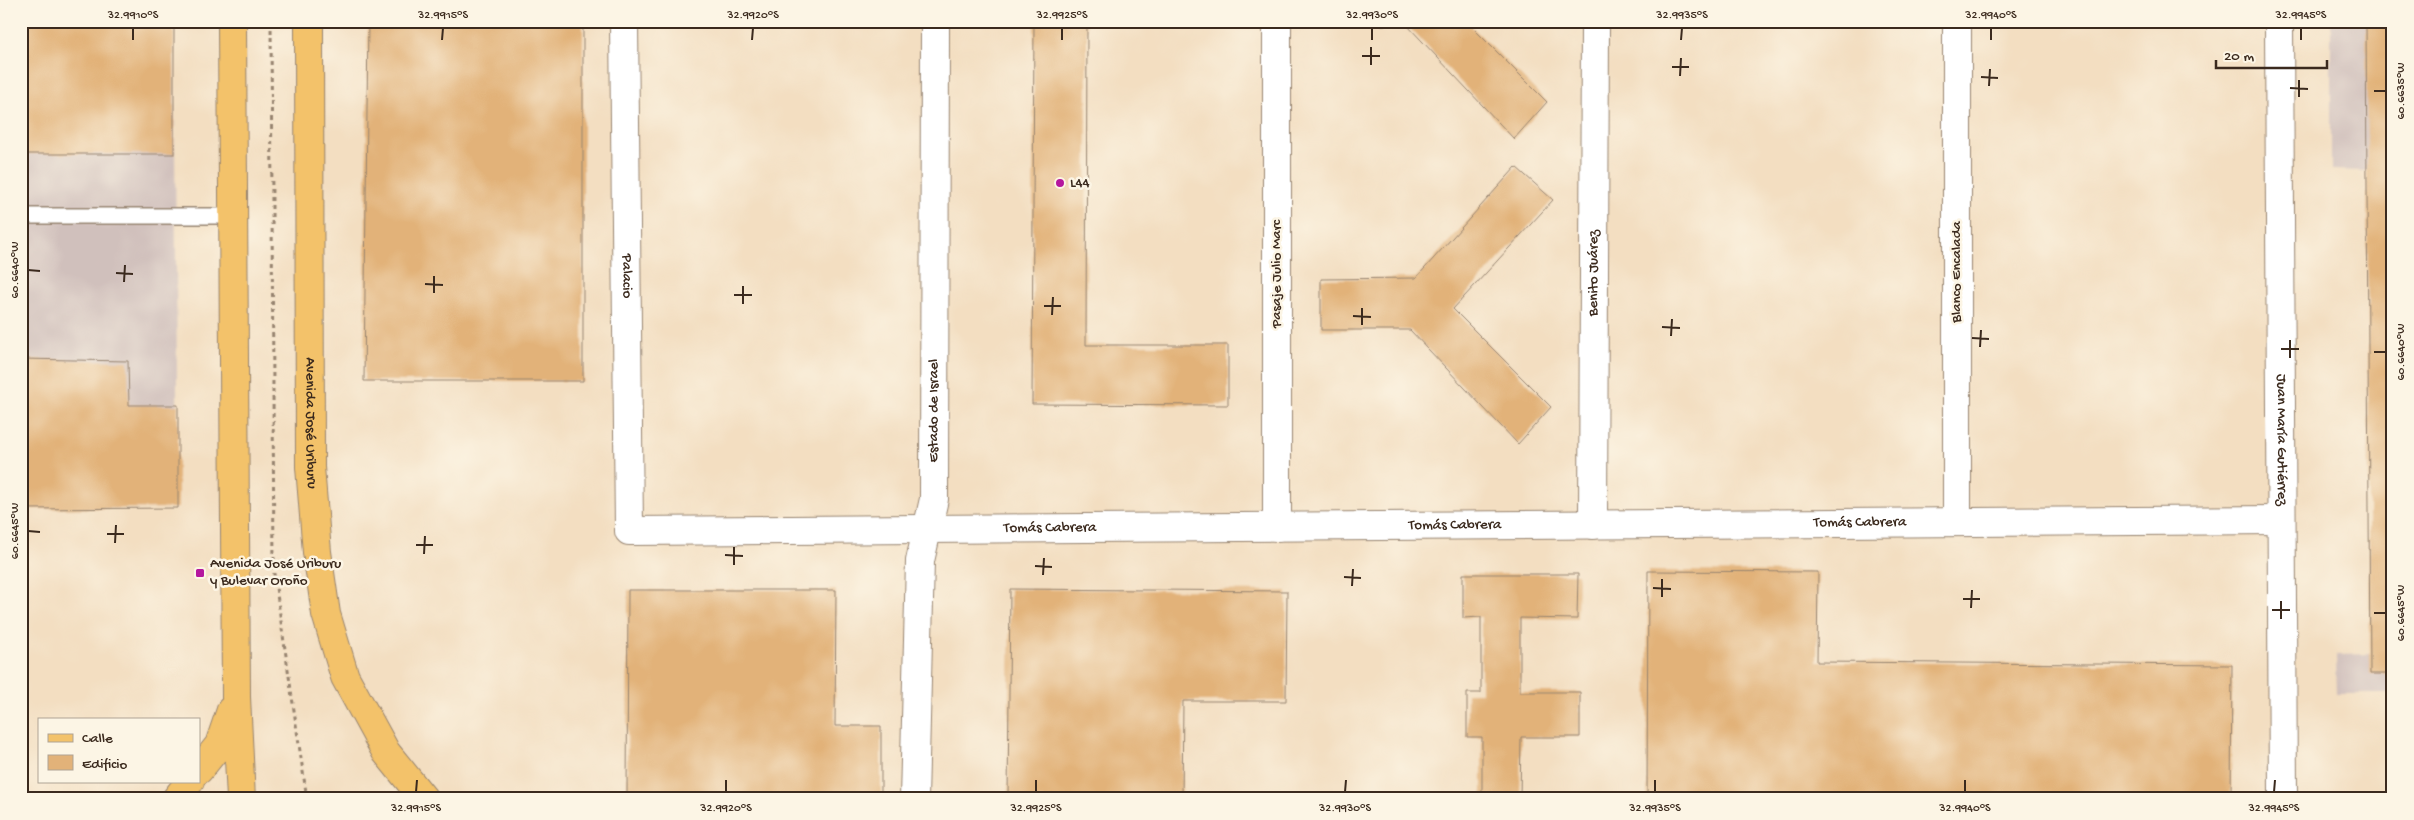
<svg xmlns="http://www.w3.org/2000/svg" width="2414" height="820" font-family="'Gochi Hand',sans-serif">
	<style>
		.industrial { fill: #d0c0bc }
		.building { fill: #e2b279 }
		.lines { fill: none; stroke-linecap: round; stroke-linejoin: round }
		.lane-casing { stroke: #978470; stroke-width: 18 }
		.street-casing { stroke: #978470; stroke-width: 30 }
		.primary-casing { stroke: #978470; stroke-width: 30 }
		.path { stroke: #978470; stroke-width: 3; stroke-dasharray: 4 4; stroke-linecap: butt }
		.lane { stroke: #fff; stroke-width: 15 }
		.street { stroke: #fff; stroke-width: 28 }
		.primary { stroke: #f3c26a; stroke-width: 28 }
		.ticks { fill: none; stroke: #3b2a1e; stroke-width: 2 }
		.poi-dot { fill: #b5179e; stroke: #fcf5e5; stroke-width: 2 }
		.labels { text-anchor: middle; dominant-baseline: central; stroke-width: 5; stroke-linejoin: round; paint-order: stroke }
		.poi-label { font-size: 15px; fill: #3b2a1e; stroke: #fcf5e5; text-anchor: start }
		.street-label { font-size: 15px; fill: #3b2a1e; stroke: #fcf5e5 }
		.neatline { fill: none; stroke: #3b2a1e; stroke-width: 2 }
		.ticks-label { font-size: 12px; text-anchor: middle; fill: #3b2a1e }
	</style>
	<rect width="100%" height="100%" fill="#fcf5e5"/>
	<filter id="ink" filterUnits="userSpaceOnUse"><feTurbulence type="fractalNoise" baseFrequency=".02" numOctaves="2"/><feDisplacementMap in="SourceGraphic" scale="10" xChannelSelector="R" yChannelSelector="G"/><feConvolveMatrix kernelMatrix="1 2 1 2 8 2 1 2 1" color-interpolation-filters="sRGB"/></filter>
	<filter id="wash" filterUnits="userSpaceOnUse"><feTurbulence type="fractalNoise" baseFrequency=".0096" numOctaves="4" result="noise"/><feDisplacementMap in="SourceGraphic" scale="20" xChannelSelector="R" yChannelSelector="G"/><feGaussianBlur stdDeviation="1.12" result="paint"/><feColorMatrix in="noise" values="0 0 0 0 0 0 0 0 0 0 0 0 0 0 0 0 0 1.4 0 .05"/><feComposite in="paint" operator="in"/></filter>
	<g filter="url(#wash)">
		<rect width="100%" height="100%" fill="#f3dec1"/>
		<g class="industrial">
			<path d="M 21,21 L 174,21 L 178,508 L 21,509 Z"/>
			<path d="M 2331,21 L 2393,21 L 2393,694 L 2337,694 L 2336,655 L 2370,654 L 2367,171 L 2331,170 Z"/>
		</g>
		<g id="blocks">
			<g class="building">
				<rect x="21" y="21" width="153" height="133"/>
				<path d="M 368,21 L 583,21 L 583,381 L 364,381 Z"/>
				<path d="M 1034,21 L 1087,21 L 1086,345 L 1228,345 L 1228,405 L 1032,404 Z"/>
				<path d="M 1317,21 L 1466,21 L 1547,102 L 1514,139 L 1407,25 L 1317,25 Z"/>
				<path d="M 2366,21 L 2393,21 L 2393,674 L 2370,674 Z"/>
				<path d="M 1516,167 L 1553,200 L 1453,309 L 1551,407 L 1518,444 L 1410,330 L 1321,330 L 1321,279 L 1416,278 Z"/>
				<path d="M 21,359 L 128,361 L 129,405 L 178,405 L 178,508 L 21,509 Z"/>
				<path d="M 1648,571 L 1818,572 L 1817,662 L 2232,665 L 2231,799 L 1647,799 Z"/>
				<path d="M 1463,574 L 1578,574 L 1577,619 L 1520,618 L 1520,692 L 1580,692 L 1580,737 L 1521,737 L 1520,799 L 1482,799 L 1482,737 L 1467,737 L 1467,693 L 1481,693 L 1481,617 L 1463,618 Z"/>
				<path d="M 1010,589 L 1287,591 L 1286,701 L 1183,701 L 1182,799 L 1008,799 Z"/>
				<path d="M 628,590 L 836,590 L 835,726 L 881,726 L 881,799 L 627,799 Z"/>
			</g>
		</g>
	</g>
	<g filter="url(#ink)">
		<use href="#blocks" fill-opacity="0" stroke="#978470" stroke-width="1"/>
		<g class="lines">
			<defs>
				<path id="lane" d="M 21,216 L 233,216"/>
				<g id="street">
					<path id="s1" d="M 624,21 L 629,531 L 2281,520"/>
					<path d="M 1277,21 L 1277,527"/>
					<path id="s2" d="M 2279,21 L 2283,799"/>
					<path d="M 1957,522 L 1957,21"/>
					<path id="s3" d="M 1593,525 L 1595,21"/>
					<path id="s4" d="M 914,799 L 920,561 L 934,499 L 935,21"/>
				</g>
				<g id="primary">
					<path d="M 232,21 L 236,697 L 241,799"/>
					<path id="s5" d="M 309,21 L 310,467 L 317,552 L 326,614 L 345,677 L 386,752 L 424,799"/>
					<path d="M 199,770 L 219,745 L 231,710"/>
					<path d="M 176,799 L 190,781"/>
				</g>
			</defs>
			<use href="#lane" class="lane-casing"/>
			<use href="#street" class="street-casing"/>
			<use href="#primary" class="primary-casing"/>
			<path class="path" d="M 271,21 L 274,574 L 307,799"/>
			<use href="#lane" class="lane"/>
			<use href="#street" class="street"/>
			<use href="#primary" class="primary"/>
		</g>
	</g>
	<path class="ticks" d="M 133,40 L 133,28M 442,40 L 443,28M 752,40 L 753,28M 1062,40 L 1062,28M 1372,40 L 1372,28M 1681,40 L 1682,28M 1991,40 L 1991,28M 2301,40 L 2301,28M 1362,56 L 1380,56M 1371,65 L 1371,47M 1672,67 L 1689,67M 1680,76 L 1681,58M 1981,77 L 1998,78M 1989,86 L 1990,69M 2290,88 L 2308,89M 2374,91 L 2386,91M 2299,97 L 2299,80M 28,270 L 40,271M 116,273 L 133,274M 124,282 L 125,265M 425,284 L 443,285M 434,293 L 434,276M 734,295 L 752,295M 743,304 L 743,286M 1044,306 L 1061,306M 1052,315 L 1053,297M 1353,316 L 1371,317M 1362,325 L 1362,308M 1662,327 L 1680,328M 1671,336 L 1672,319M 1972,338 L 1989,339M 1980,347 L 1981,330M 2281,349 L 2299,349M 2374,352 L 2386,352M 2290,358 L 2290,340M 28,531 L 40,532M 107,534 L 124,534M 115,543 L 116,525M 416,545 L 433,545M 424,554 L 425,536M 725,555 L 743,556M 734,565 L 734,547M 1035,566 L 1052,567M 1043,575 L 1044,558M 1344,577 L 1361,578M 1352,586 L 1353,569M 1653,588 L 1671,589M 1662,597 L 1662,579M 1963,599 L 1980,599M 1971,608 L 1972,590M 2272,610 L 2290,610M 2374,613 L 2386,613M 2281,619 L 2281,601M 416,792 L 417,780M 726,792 L 726,780M 1036,792 L 1036,780M 1345,792 L 1346,780M 1655,792 L 1655,780M 1965,792 L 1965,780M 2274,792 L 2275,780"/>
	<g class="poi-dot">
		<circle cx="1060" cy="183" r="5"/>
		<rect x="195" y="568" width="10" height="10" rx="2.5"/>
	</g>
	<g class="labels">
		<g class="poi-label">
			<text x="1070" y="183">L44</text>
			<text x="210" y="564">Avenida José Uriburu<tspan x="210" dy="17">y Bulevar Oroño</tspan></text>
		</g>
		<g class="street-label">
			<text transform="translate(1957 272) rotate(-90)">Blanco Encalada</text>
			<text stroke="none"><textPath href="#s3" startOffset="252">Benito Juárez</textPath></text>
			<text transform="translate(1277 274) rotate(-90)">Pasaje Julio Marc</text>
			<text stroke="none"><textPath href="#s1" startOffset="255">Palacio</textPath></text>
			<text stroke="none"><textPath href="#s4" startOffset="390">Estado de Israel</textPath></text>
			<text stroke="none"><textPath href="#s5" startOffset="402">Avenida José Uriburu</textPath></text>
			<text stroke="none"><textPath href="#s2" startOffset="419">Juan María Gutiérrez</textPath></text>
			<text stroke="none"><textPath href="#s1" startOffset="1741">Tomás Cabrera</textPath></text>
			<text stroke="none"><textPath href="#s1" startOffset="1336">Tomás Cabrera</textPath></text>
			<text stroke="none"><textPath href="#s1" startOffset="931">Tomás Cabrera</textPath></text>
		</g>
	</g>
	<rect width="2414" height="820" fill="none" stroke="#fcf5e5" stroke-width="55"/>
	<rect x="38" y="718" width="162" height="65" fill="#fcf5e5" stroke="#afa495"/>
	<rect x="48" y="734" width="25" height="8" fill="#f3c26a" stroke="#afa495"/>
	<text x="82" y="742" font-size="15" fill="#3b2a1e">Calle</text>
	<rect x="48" y="755" width="25" height="15" fill="#e2b279" stroke="#afa495"/>
	<text x="82" y="768" font-size="15" fill="#3b2a1e">Edificio</text>
	<path d="M2216 60v8h111v-8" fill="none" stroke="#3b2a1e" stroke-width="2.5"/>
	<text x="2224" y="60" font-size="15" fill="#3b2a1e" stroke="#fcf5e5" stroke-width="4" paint-order="stroke">20 m</text>
	<rect x="28" y="28" width="2358" height="764" class="neatline"/>
	<g class="ticks-label">
		<text x="133" y="18">32.9910°S</text>
		<text x="443" y="18">32.9915°S</text>
		<text x="753" y="18">32.9920°S</text>
		<text x="1062" y="18">32.9925°S</text>
		<text x="1372" y="18">32.9930°S</text>
		<text x="1682" y="18">32.9935°S</text>
		<text x="1991" y="18">32.9940°S</text>
		<text x="2301" y="18">32.9945°S</text>
		<text transform="translate(2400 91) rotate(-90)" y="4">60.6635°W</text>
		<text transform="translate(14 270) rotate(-90)" y="4">60.6640°W</text>
		<text transform="translate(2400 352) rotate(-90)" y="4">60.6640°W</text>
		<text transform="translate(14 531) rotate(-90)" y="4">60.6645°W</text>
		<text transform="translate(2400 613) rotate(-90)" y="4">60.6645°W</text>
		<text x="416" y="811">32.9915°S</text>
		<text x="726" y="811">32.9920°S</text>
		<text x="1036" y="811">32.9925°S</text>
		<text x="1345" y="811">32.9930°S</text>
		<text x="1655" y="811">32.9935°S</text>
		<text x="1965" y="811">32.9940°S</text>
		<text x="2274" y="811">32.9945°S</text>
	</g>
</svg>
